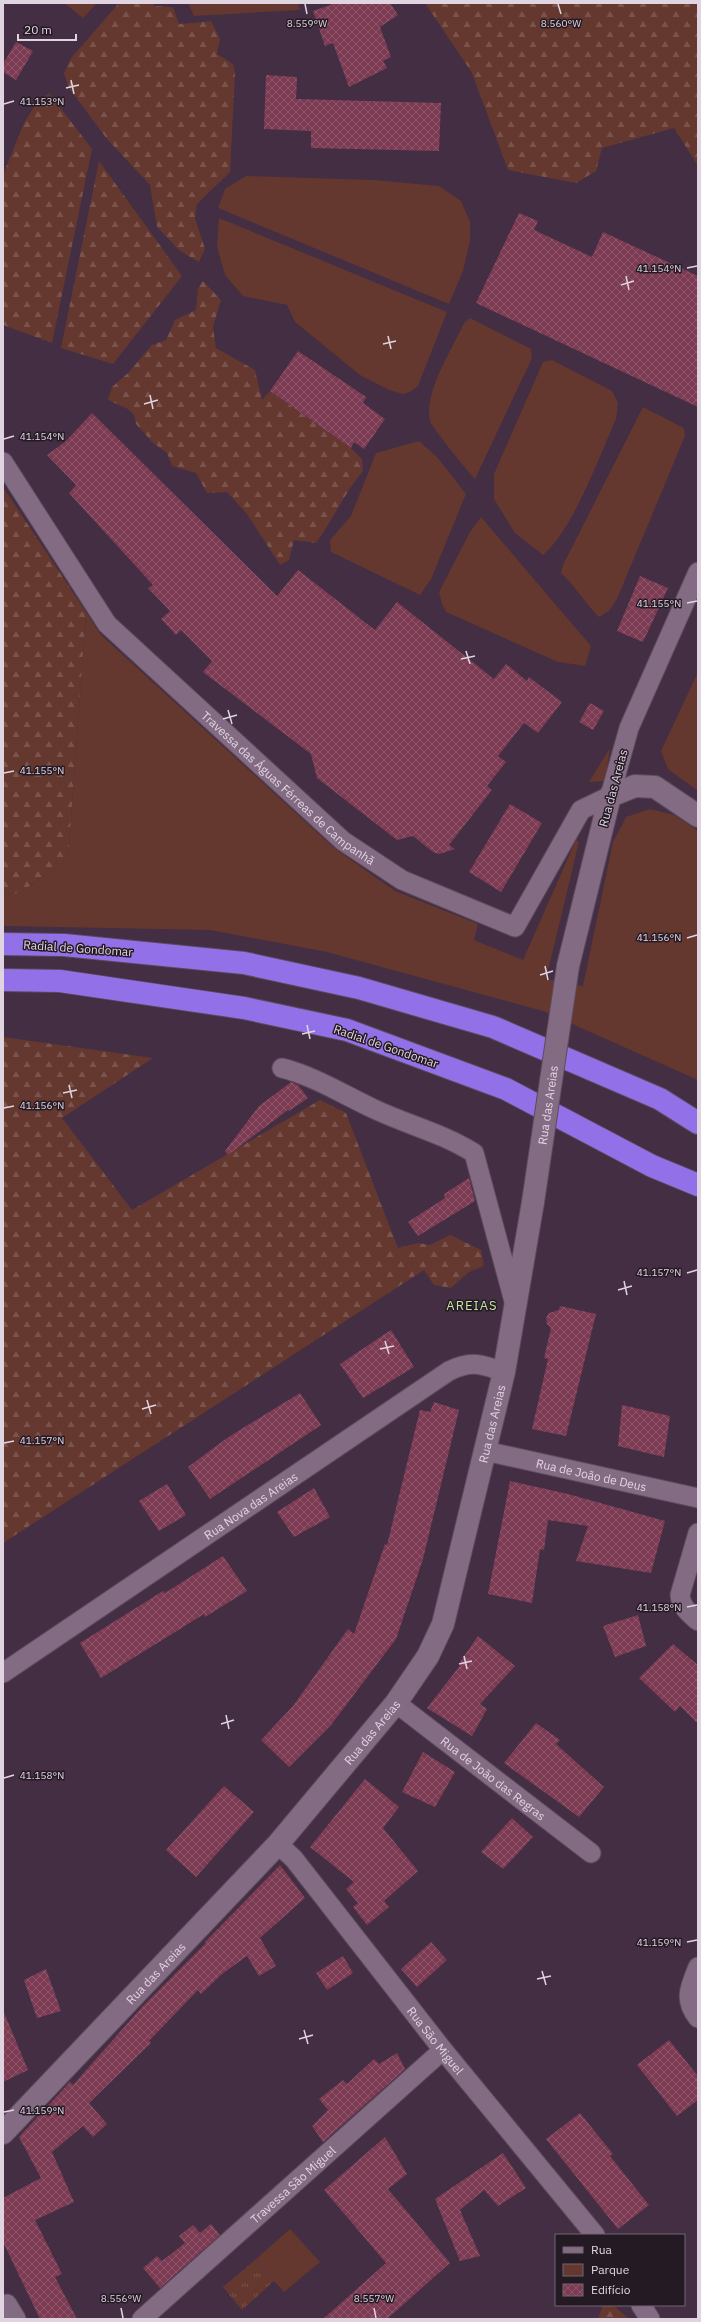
<svg xmlns="http://www.w3.org/2000/svg" width="701" height="2322" font-family="'IBM Plex Sans',sans-serif">
	<style>
		.green { fill: #64372f }
		.forest { fill: url(#forest-firs) }
		.park { fill: url(#park-tufts) }
		.building { fill: url(#building-cross-hatch) }
		.lines { fill: none; stroke-linecap: round; stroke-linejoin: round }
		.minor-casing { stroke: #5d4b5d; stroke-width: 21 }
		.tertiary-casing { stroke: #5d4b5d; stroke-width: 24 }
		.motorway-casing { stroke: #5d4b5d; stroke-width: 24 }
		.minor { stroke: #836b83; stroke-width: 19 }
		.tertiary { stroke: #836b83; stroke-width: 22 }
		.motorway { stroke: #9271e8; stroke-width: 22 }
		.tertiary-bridge-casing { stroke: #5d4b5d; stroke-width: 24; stroke-linecap: butt }
		.tertiary-bridge { stroke: #836b83; stroke-width: 22 }
		.ticks { fill: none; stroke: #e1d4e1; stroke-width: 1.5 }
		.labels { text-anchor: middle; dominant-baseline: central; stroke-width: 3; stroke-linejoin: round; paint-order: stroke }
		.street-label { font-size: 12px; fill: #e1d4e1; stroke: #241a24 }
		.neighbourhood-label { font-size: 13px; letter-spacing: 1px; fill: #c4e69f; stroke: #241a24 }
		.ticks-label { font-size: 10px; text-anchor: middle; fill: #e1d4e1; stroke: #241a24; stroke-width: 3; stroke-linejoin: round; paint-order: stroke }
	</style>
	<defs>
		<pattern id="forest-firs" width="22" height="20" patternUnits="userSpaceOnUse"><rect width="22" height="20" fill="#64372f"/><path d="M5 1l3.5 6h-7zM16 11l3.5 6h-7z" fill="#7a534d"/></pattern>
		<pattern id="park-tufts" width="24" height="20" patternUnits="userSpaceOnUse"><rect width="24" height="20" fill="#64372f"/><path d="M3 7l-1-3M5 7V3M7 7l1-3M15 17l-1-3M17 17v-4M19 17l1-3" fill="none" stroke="#7a534d"/></pattern>
		<pattern id="building-cross-hatch" width="8" height="8" patternUnits="userSpaceOnUse"><rect width="8" height="8" fill="#7c3b52"/><path d="M0 0l8 8M0 8l8-8" fill="none" stroke="#8e566b"/></pattern>
	</defs>
	<rect width="100%" height="100%" fill="#432e43"/>
	<g class="green">
		<path d="M 64,3 L 97,3 L 83,18 Z"/>
		<path d="M 188,3 L 298,3 L 300,10 L 194,16 Z"/>
		<path d="M 246,176 L 375,180 L 439,186 L 461,201 L 470,222 L 470,241 L 463,271 L 449,304 L 218,208 L 225,189 Z"/>
		<path d="M 219,218 L 447,312 L 418,386 L 410,392 L 403,394 L 389,390 L 360,375 L 295,322 L 287,305 L 243,296 L 225,275 L 217,247 Z"/>
		<path d="M 470,318 L 531,349 L 532,358 L 475,479 C 468,472 433,429 430,421 C 423,394 453,347 464,323 Z"/>
		<path d="M 552,360 L 612,391 L 618,403 L 616,419 C 598,459 574,528 543,555 L 515,533 L 494,499 L 494,474 L 543,362 Z"/>
		<path d="M 643,407 L 684,428 L 685,436 L 617,599 L 609,611 L 599,617 C 585,603 576,587 561,573 L 563,565 Z"/>
		<path d="M 419,441 L 437,457 L 466,494 L 431,579 L 420,595 L 331,552 L 330,540 L 351,516 L 376,453 Z"/>
		<path d="M 481,517 L 591,646 L 585,666 L 558,662 L 446,612 L 442,604 L 439,592 L 470,532 Z"/>
		<path d="M 86,612 L 100,634 L 334,848 L 395,891 L 478,924 L 474,940 L 523,960 L 576,840 L 579,842 L 546,979 L 583,986 L 613,842 L 626,817 L 650,809 L 674,815 L 698,831 L 698,1080 L 543,1011 L 327,952 L 210,930 L 3,926 L 3,895 L 20,893 L 68,860 Z"/>
		<path d="M 698,672 L 698,791 L 668,769 L 661,751 Z"/>
		<path d="M 610,748 L 605,781 L 589,782 Z"/>
		<path d="M 290,2229 L 320,2262 L 284,2292 L 255,2260 Z"/>
	</g>
	<g class="forest">
		<path d="M 119,3 L 152,3 L 155,6 L 173,7 L 179,24 L 211,21 L 220,39 L 217,54 L 233,64 L 235,73 L 230,172 L 197,204 L 195,218 L 205,249 L 199,262 L 180,251 L 157,227 L 150,185 L 107,139 L 69,88 L 64,73 L 71,58 Z"/>
		<path d="M 425,3 L 698,3 L 698,166 L 674,128 L 602,148 L 596,171 L 576,183 L 508,170 L 472,73 Z"/>
		<path d="M 49,93 L 92,149 L 52,343 L 3,325 L 3,175 L 24,123 L 37,102 Z"/>
		<path d="M 99,161 L 182,276 L 113,364 L 61,348 Z"/>
		<path d="M 203,281 L 221,300 L 213,327 L 216,348 L 255,370 L 262,400 L 270,391 L 351,448 L 362,459 L 363,471 C 344,493 333,520 316,543 L 294,540 L 289,560 L 280,565 L 247,514 L 227,492 L 207,493 L 196,473 L 172,466 L 167,453 L 152,442 L 136,424 L 134,415 L 128,409 L 108,400 L 112,387 L 128,373 L 152,345 L 166,340 L 175,320 L 196,310 L 198,288 Z"/>
		<path d="M 3,487 L 86,612 L 68,860 L 20,893 L 3,895 Z"/>
		<path d="M 3,1037 L 153,1058 L 62,1118 L 132,1210 L 320,1100 L 346,1113 L 398,1248 L 418,1243 L 430,1245 L 450,1235 L 481,1250 L 484,1266 L 469,1272 L 451,1288 L 434,1285 L 424,1270 L 3,1543 Z"/>
		<path d="M 603,2305 L 613,2305 L 629,2319 L 598,2319 Z"/>
	</g>
	<path class="park" d="M 255,2260 L 274,2281 L 242,2310 L 223,2287 Z"/>
	<g class="building">
		<path d="M 336,3 L 390,3 L 398,15 L 380,27 L 391,57 L 383,61 L 387,68 L 349,87 L 333,43 L 325,46 L 313,11 Z"/>
		<path d="M 16,42 L 33,51 L 16,80 L 3,72 L 3,64 Z"/>
		<path d="M 266,75 L 297,77 L 296,99 L 441,103 L 439,151 L 311,148 L 311,131 L 264,129 Z"/>
		<path d="M 519,213 L 538,221 L 534,230 L 592,257 L 603,232 L 698,276 L 698,407 L 476,303 Z"/>
		<path d="M 298,351 L 366,397 L 363,403 L 385,419 L 364,449 L 354,442 L 351,448 L 270,391 Z"/>
		<path d="M 92,413 L 277,596 L 298,570 L 375,630 L 397,602 L 494,679 L 506,664 L 527,681 L 529,677 L 562,702 L 538,733 L 524,723 L 498,756 L 506,762 L 487,786 L 492,790 L 449,845 L 455,849 L 439,854 L 433,852 L 413,836 L 397,840 L 317,778 L 311,754 L 203,672 L 212,661 L 181,630 L 176,635 L 161,619 L 170,611 L 148,588 L 153,585 L 69,493 L 76,485 L 47,455 L 66,441 Z"/>
		<path d="M 640,576 L 668,588 L 643,642 L 617,631 Z"/>
		<path d="M 590,703 L 604,711 L 593,730 L 579,722 Z"/>
		<path d="M 510,804 L 542,823 L 501,892 L 469,872 Z"/>
		<path d="M 291,1082 L 298,1085 L 308,1098 L 289,1111 L 288,1110 L 228,1155 L 225,1151 L 259,1106 Z"/>
		<path d="M 469,1178 L 475,1201 L 418,1236 L 408,1222 L 445,1198 L 444,1194 Z"/>
		<path d="M 560,1306 L 596,1314 L 566,1436 L 532,1429 L 548,1359 L 544,1358 L 551,1328 L 547,1324 L 546,1318 L 549,1313 L 559,1310 Z"/>
		<path d="M 391,1330 L 414,1367 L 363,1398 L 340,1364 Z"/>
		<path d="M 300,1393 L 321,1425 L 210,1499 L 188,1467 L 227,1438 Z"/>
		<path d="M 434,1402 L 459,1410 L 423,1559 L 396,1639 L 331,1725 L 289,1767 L 261,1740 L 293,1706 L 348,1629 L 354,1634 L 385,1544 L 387,1545 L 420,1410 L 430,1412 Z"/>
		<path d="M 622,1405 L 670,1416 L 664,1457 L 618,1446 Z"/>
		<path d="M 510,1481 L 568,1494 L 665,1521 L 651,1573 L 576,1561 L 588,1526 L 548,1520 L 544,1550 L 540,1549 L 532,1603 L 488,1594 Z"/>
		<path d="M 167,1484 L 186,1515 L 159,1531 L 139,1501 Z"/>
		<path d="M 314,1488 L 330,1517 L 294,1537 L 277,1512 Z"/>
		<path d="M 223,1556 L 247,1591 L 205,1617 L 204,1614 L 101,1678 L 80,1643 L 163,1591 L 165,1593 Z"/>
		<path d="M 638,1615 L 646,1646 L 615,1657 L 603,1626 Z"/>
		<path d="M 478,1636 L 515,1666 L 480,1704 L 487,1709 L 472,1736 L 427,1708 L 462,1663 L 460,1662 Z"/>
		<path d="M 673,1644 L 698,1665 L 698,1724 L 680,1706 L 675,1712 L 639,1678 Z"/>
		<path d="M 536,1723 L 560,1740 L 556,1744 L 604,1787 L 579,1817 L 504,1763 Z"/>
		<path d="M 423,1752 L 455,1772 L 435,1807 L 402,1792 Z"/>
		<path d="M 365,1779 L 399,1807 L 383,1828 L 418,1871 L 384,1901 L 389,1907 L 367,1925 L 353,1907 L 358,1903 L 346,1889 L 354,1882 L 310,1847 Z"/>
		<path d="M 224,1786 L 254,1812 L 196,1877 L 166,1850 Z"/>
		<path d="M 512,1818 L 533,1837 L 503,1869 L 481,1852 Z"/>
		<path d="M 280,1865 L 305,1898 L 260,1938 L 276,1966 L 259,1976 L 247,1956 L 222,1974 L 201,1994 L 198,1990 L 149,2041 L 151,2043 L 89,2103 L 107,2124 L 93,2137 L 83,2126 L 52,2152 L 74,2202 L 35,2220 L 62,2274 L 55,2277 L 77,2319 L 40,2319 L 3,2242 L 3,2198 L 41,2178 L 19,2137 L 70,2082 L 73,2085 L 142,2007 L 206,1943 L 205,1942 Z"/>
		<path d="M 431,1942 L 447,1960 L 417,1987 L 401,1969 Z"/>
		<path d="M 343,1956 L 353,1973 L 327,1990 L 316,1973 Z"/>
		<path d="M 46,1969 L 61,2011 L 37,2018 L 24,1980 Z"/>
		<path d="M 3,2010 L 28,2070 L 3,2082 Z"/>
		<path d="M 669,2040 L 698,2076 L 698,2100 L 677,2116 L 637,2065 Z"/>
		<path d="M 397,2053 L 405,2069 L 323,2142 L 312,2126 L 328,2110 L 319,2099 L 343,2080 L 347,2084 L 374,2059 L 379,2064 Z"/>
		<path d="M 580,2113 L 613,2154 L 610,2156 L 649,2205 L 618,2229 L 546,2139 Z"/>
		<path d="M 385,2137 L 407,2174 L 388,2189 L 450,2263 L 387,2319 L 323,2319 L 386,2263 L 324,2190 Z"/>
		<path d="M 503,2153 L 526,2188 L 498,2206 L 484,2190 L 460,2210 L 480,2256 L 460,2261 L 435,2199 Z"/>
		<path d="M 211,2224 L 220,2235 L 160,2288 L 143,2268 L 157,2256 L 162,2261 L 185,2243 L 179,2236 L 193,2225 L 200,2233 Z"/>
	</g>
	<g class="lines">
		<defs>
			<g id="minor">
				<path id="s1" d="M 3,462 L 107,624 L 343,841 L 402,880 L 515,927 L 581,810 L 610,796 L 629,728 L 698,572"/>
				<path d="M 282,1068 C 314,1076 344,1095 374,1109 C 408,1125 442,1133 474,1153 L 515,1305"/>
				<path id="s2" d="M 485,1451 L 698,1498"/>
				<path d="M 698,1533 L 680,1595 C 681,1607 689,1613 698,1621"/>
				<path id="s3" d="M 3,1673 L 449,1371 C 471,1360 482,1364 504,1372"/>
				<path id="s4" d="M 396,1703 L 591,1853"/>
				<path id="s5" d="M 278,1844 L 294,1859 L 443,2050 L 595,2235"/>
				<path d="M 698,1967 C 690,1987 683,1999 698,2018"/>
				<path d="M 7,2304 L 16,2319"/>
				<path d="M 641,2305 L 650,2319"/>
				<path id="s6" d="M 142,2319 L 443,2050"/>
			</g>
			<g id="tertiary">
				<path d="M 568,966 L 610,796 L 635,786 L 655,787 L 698,816"/>
				<path id="s7" d="M 3,2133 L 278,1844 L 396,1703 L 428,1656 L 443,1624 L 504,1372 L 533,1202"/>
			</g>
			<g id="motorway">
				<path d="M 3,944 L 64,945 L 244,963 L 359,988 L 493,1027 L 660,1099 L 698,1123"/>
				<path d="M 3,980 L 60,981 L 244,1008 L 347,1030 L 506,1089 L 652,1166 L 698,1185"/>
			</g>
		</defs>
		<use href="#minor" class="minor-casing"/>
		<use href="#tertiary" class="tertiary-casing"/>
		<use href="#motorway" class="motorway-casing"/>
		<use href="#minor" class="minor"/>
		<use href="#tertiary" class="tertiary"/>
		<use href="#motorway" class="motorway"/>
		<defs>
			<g id="tertiary-bridge">
				<path id="s8" d="M 533,1202 L 568,966"/>
			</g>
		</defs>
		<use href="#tertiary-bridge" class="tertiary-bridge-casing"/>
		<use href="#tertiary-bridge" class="tertiary-bridge"/>
	</g>
	<path class="ticks" d="M 305,4 L 307,14M 558,4 L 561,14M 71,80 L 74,94M 66,88 L 79,85M 4,104 L 14,101M 687,268 L 697,266M 626,276 L 629,290M 621,285 L 634,281M 388,336 L 391,349M 383,344 L 396,341M 150,395 L 153,409M 144,404 L 158,400M 4,439 L 14,436M 687,603 L 697,601M 466,651 L 470,664M 461,659 L 475,656M 228,710 L 232,724M 223,719 L 237,715M 4,773 L 14,771M 687,938 L 697,935M 545,966 L 548,980M 540,975 L 553,971M 307,1025 L 310,1039M 302,1034 L 315,1031M 69,1085 L 72,1098M 63,1093 L 77,1090M 4,1108 L 14,1106M 687,1273 L 697,1270M 624,1281 L 627,1295M 618,1290 L 632,1286M 385,1341 L 389,1354M 380,1349 L 394,1346M 147,1400 L 151,1414M 142,1409 L 156,1405M 4,1443 L 14,1441M 687,1607 L 697,1605M 464,1656 L 467,1669M 459,1664 L 472,1661M 226,1715 L 229,1729M 221,1724 L 234,1720M 4,1778 L 14,1775M 687,1942 L 697,1940M 542,1971 L 546,1985M 537,1979 L 551,1976M 304,2030 L 308,2044M 299,2039 L 313,2035M 4,2112 L 14,2110M 121,2308 L 123,2318M 374,2308 L 376,2318"/>
	<g class="labels">
		<g class="street-label">
			<text stroke="none"><textPath href="#s1" startOffset="437">Travessa das Águas Férreas de Campanhã</textPath></text>
			<text transform="translate(613 788) rotate(-75)">Rua das Areias</text>
			<text transform="translate(78 948) rotate(4)">Radial de Gondomar</text>
			<text transform="translate(386 1046) rotate(19)">Radial de Gondomar</text>
			<text stroke="none"><textPath href="#s8" startOffset="98">Rua das Areias</textPath></text>
			<text stroke="none"><textPath href="#s7" startOffset="881">Rua das Areias</textPath></text>
			<text stroke="none"><textPath href="#s2" startOffset="109">Rua de João de Deus</textPath></text>
			<text stroke="none"><textPath href="#s3" startOffset="299">Rua Nova das Areias</textPath></text>
			<text stroke="none"><textPath href="#s7" startOffset="545">Rua das Areias</textPath></text>
			<text stroke="none"><textPath href="#s4" startOffset="123">Rua de João das Regras</textPath></text>
			<text stroke="none"><textPath href="#s7" startOffset="221">Rua das Areias</textPath></text>
			<text stroke="none"><textPath href="#s5" startOffset="252">Rua São Miguel</textPath></text>
			<text stroke="none"><textPath href="#s6" startOffset="202">Travessa São Miguel</textPath></text>
		</g>
		<g class="neighbourhood-label">
			<text x="472" y="1305">AREIAS</text>
		</g>
	</g>
	<g class="ticks-label">
		<text x="307" y="27">8.559°W</text>
		<text x="561" y="27">8.560°W</text>
		<text x="42" y="105">41.153°N</text>
		<text x="659" y="272">41.154°N</text>
		<text x="42" y="440">41.154°N</text>
		<text x="659" y="607">41.155°N</text>
		<text x="42" y="774">41.155°N</text>
		<text x="659" y="941">41.156°N</text>
		<text x="42" y="1109">41.156°N</text>
		<text x="659" y="1276">41.157°N</text>
		<text x="42" y="1444">41.157°N</text>
		<text x="659" y="1611">41.158°N</text>
		<text x="42" y="1779">41.158°N</text>
		<text x="659" y="1946">41.159°N</text>
		<text x="42" y="2114">41.159°N</text>
		<text x="121" y="2302">8.556°W</text>
		<text x="374" y="2302">8.557°W</text>
	</g>
	<rect width="701" height="2322" fill="none" stroke="#e1d4e1" stroke-width="8"/>
	<rect x="555" y="2234" width="130" height="72" fill="#241a24" stroke="#706470"/>
	<rect x="563" y="2247" width="20" height="6" fill="#836b83" stroke="#706470"/>
	<text x="591" y="2254" font-size="12" fill="#e1d4e1">Rua</text>
	<rect x="563" y="2264" width="20" height="12" fill="#64372f" stroke="#706470"/>
	<text x="591" y="2274" font-size="12" fill="#e1d4e1">Parque</text>
	<rect x="563" y="2284" width="20" height="12" fill="url(#building-cross-hatch)" stroke="#706470"/>
	<text x="591" y="2294" font-size="12" fill="#e1d4e1">Edifício</text>
	<path d="M18 34v6h58v-6" fill="none" stroke="#e1d4e1" stroke-width="2"/>
	<text x="24" y="34" font-size="12" fill="#e1d4e1" stroke="#241a24" stroke-width="3" paint-order="stroke">20 m</text>
</svg>
